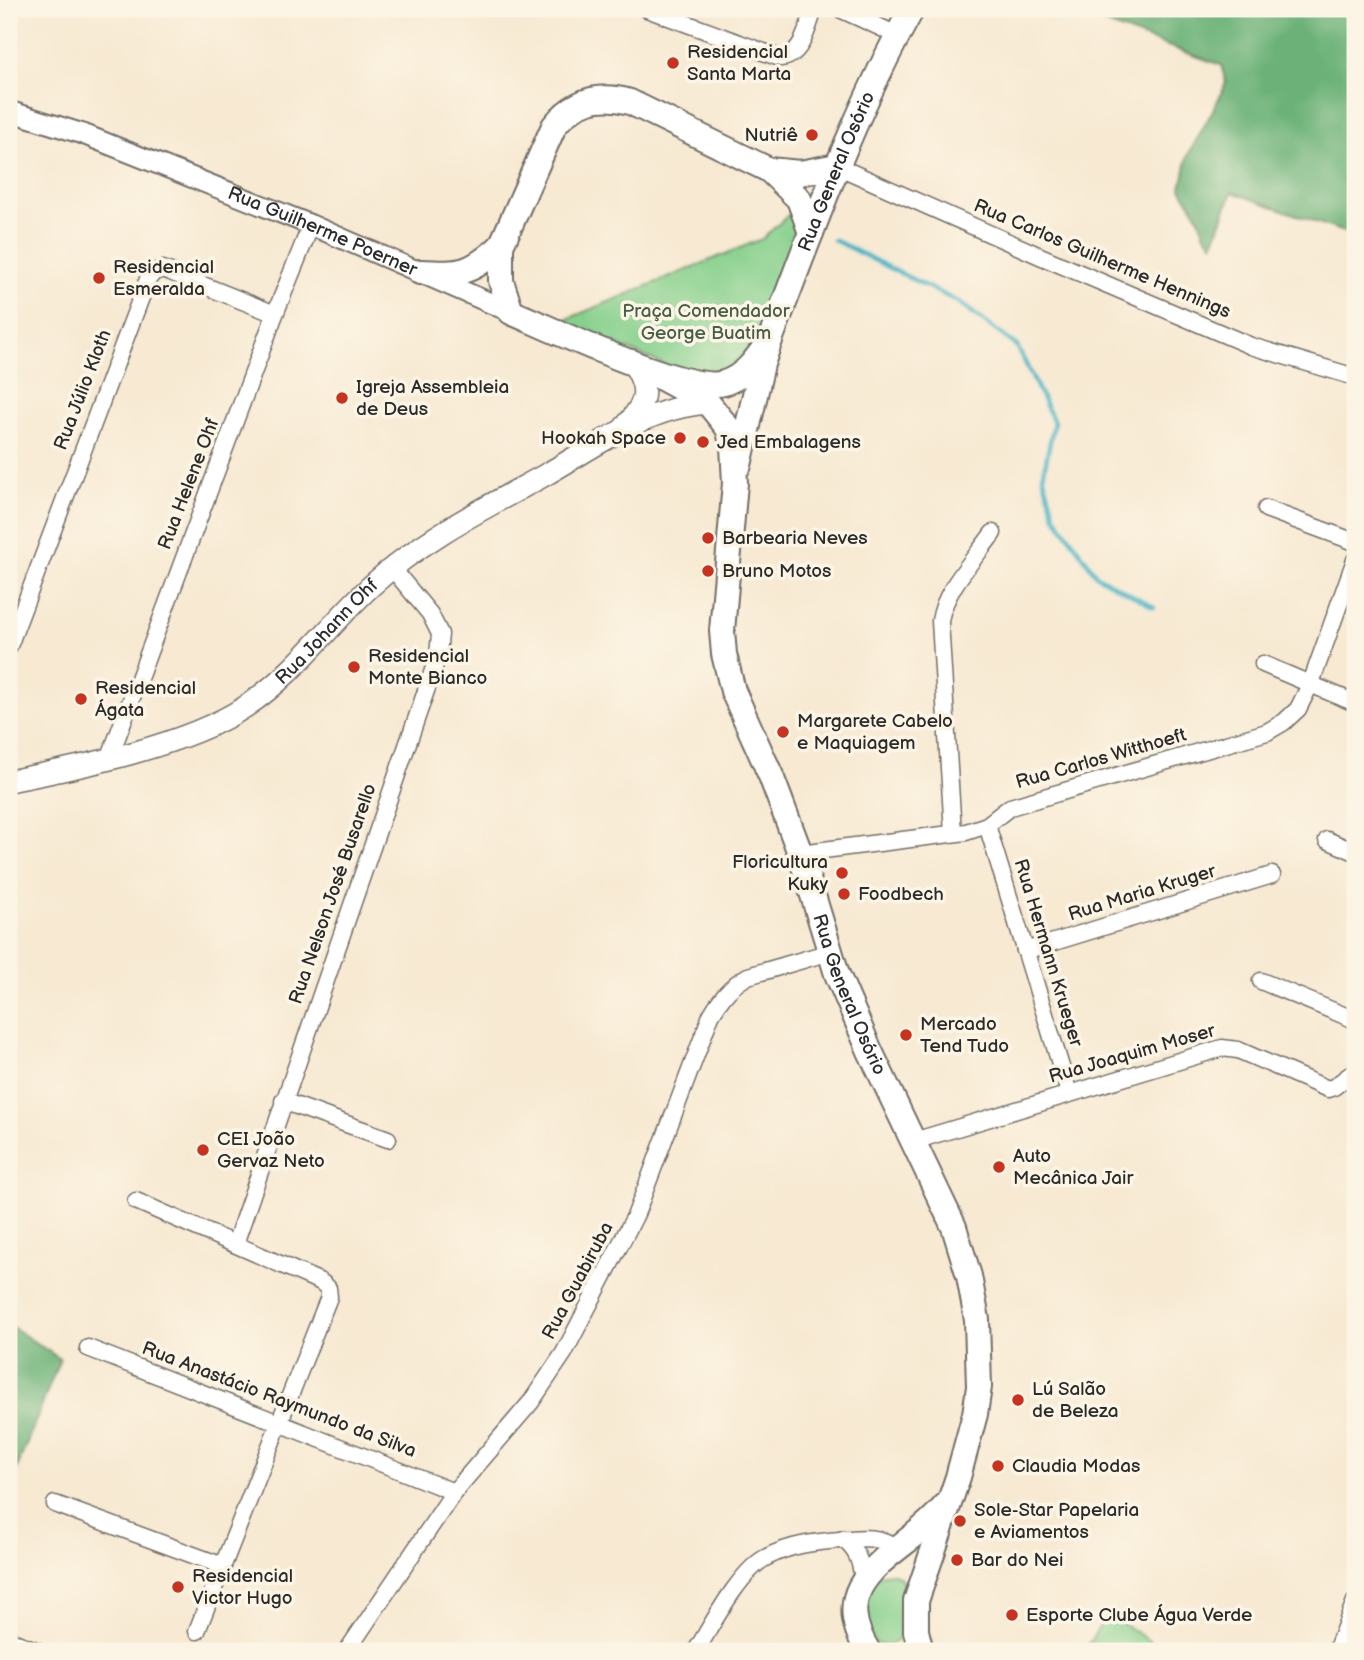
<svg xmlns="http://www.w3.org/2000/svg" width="1364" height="1660" font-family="'Balsamiq Sans',sans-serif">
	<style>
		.green { fill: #86d08c; stroke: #587e5c; stroke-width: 2 }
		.forest { fill: #6cb278; stroke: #4c6e52; stroke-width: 2 }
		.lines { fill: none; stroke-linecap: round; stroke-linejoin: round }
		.stream { stroke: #4ab5c7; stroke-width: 4.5 }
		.minor-casing { stroke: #726e65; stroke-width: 19 }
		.tertiary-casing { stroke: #726e65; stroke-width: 23 }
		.secondary-casing { stroke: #726e65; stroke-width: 24 }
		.primary-casing { stroke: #726e65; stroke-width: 28 }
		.minor { stroke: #fff; stroke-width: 16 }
		.tertiary { stroke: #fff; stroke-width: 19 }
		.secondary { stroke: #fff; stroke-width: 21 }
		.primary { stroke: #fff; stroke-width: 24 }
		.poi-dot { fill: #c8321e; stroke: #fcf5e5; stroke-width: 2.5 }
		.labels { text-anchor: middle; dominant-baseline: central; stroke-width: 7; stroke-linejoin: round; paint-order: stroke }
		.poi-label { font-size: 19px; fill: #2b2b2b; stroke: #fcf5e5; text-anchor: start }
		.street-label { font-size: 19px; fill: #2b2b2b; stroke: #fcf5e5 }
		.park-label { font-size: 19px; fill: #465d48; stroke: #fcf5e5 }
	</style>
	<rect width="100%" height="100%" fill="#fcf5e5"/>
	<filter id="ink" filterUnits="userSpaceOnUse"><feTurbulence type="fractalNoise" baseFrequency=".0143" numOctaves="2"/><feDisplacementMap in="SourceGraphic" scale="14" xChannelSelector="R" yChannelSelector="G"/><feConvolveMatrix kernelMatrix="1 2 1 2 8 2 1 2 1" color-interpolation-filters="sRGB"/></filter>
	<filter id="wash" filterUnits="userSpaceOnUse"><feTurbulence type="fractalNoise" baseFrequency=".00686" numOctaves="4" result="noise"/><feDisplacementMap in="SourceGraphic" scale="28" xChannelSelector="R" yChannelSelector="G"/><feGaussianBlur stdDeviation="1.57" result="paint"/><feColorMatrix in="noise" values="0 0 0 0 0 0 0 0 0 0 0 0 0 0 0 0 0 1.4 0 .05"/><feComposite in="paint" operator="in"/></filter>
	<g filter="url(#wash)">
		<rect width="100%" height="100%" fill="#f7e9d2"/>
		<g class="green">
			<path d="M 794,210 L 798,232 L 753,354 L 741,367 L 699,379 L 560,322 L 762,239 Z"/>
			<path d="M 893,1573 L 901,1578 L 905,1589 L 903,1631 L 899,1639 L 887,1647 C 882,1646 875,1645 872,1639 C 863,1623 864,1586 881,1575 C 885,1573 889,1574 893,1573 Z"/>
			<path d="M 1108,1614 L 1157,1646 L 1154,1651 L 1084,1651 Z"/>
		</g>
		<g class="forest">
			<path d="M 1081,9 L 1355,9 L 1355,60 L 1348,94 L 1355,107 L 1355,236 L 1232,192 L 1213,244 L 1205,235 L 1198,216 L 1181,188 L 1188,155 L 1213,110 L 1226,83 L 1221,65 L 1098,21 Z"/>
			<path d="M 9,1325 L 60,1359 L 9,1488 Z"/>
		</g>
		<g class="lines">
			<path class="stream" d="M 834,240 L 958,302 L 1017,346 L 1054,422 L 1043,476 L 1055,516 L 1097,576 L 1154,607"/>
		</g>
	</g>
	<g filter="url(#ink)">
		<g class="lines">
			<defs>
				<g id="minor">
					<path d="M 647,9 L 780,58 C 802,57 808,26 814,9"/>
					<path d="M 840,9 L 897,35"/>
					<path d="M 837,166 L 1040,256 L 1251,346 L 1355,377"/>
					<path d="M 1266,509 L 1355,542"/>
					<path d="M 9,646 L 148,279 L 154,272 L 163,269 L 275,314"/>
					<path d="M 1263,664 L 1355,703"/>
					<path d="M 109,759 L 275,314 L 311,225"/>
					<path d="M 987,825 L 1069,1093"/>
					<path d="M 953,833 L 940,621 C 945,588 975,559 993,533"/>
					<path d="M 1327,840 L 1355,852"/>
					<path d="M 800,853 L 966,832 L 987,825 L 1010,807 L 1267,732 L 1284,722 L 1298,709 L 1311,683 L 1355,560"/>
					<path d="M 1025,951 L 1272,875"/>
					<path d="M 1261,981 L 1355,1020"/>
					<path d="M 283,1101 L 388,1139"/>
					<path d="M 914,1141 L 1222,1048 L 1238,1050 L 1328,1089 L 1334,1087 L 1355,1071"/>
					<path d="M 136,1201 L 321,1282 L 328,1288 L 329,1297 L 197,1631"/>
					<path d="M 235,1244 L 438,656 L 440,634 L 430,614 L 392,568"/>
					<path d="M 88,1348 L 454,1492"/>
					<path d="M 55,1504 L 223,1566"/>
					<path d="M 843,1539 C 858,1551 860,1561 863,1579"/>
					<path d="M 9,1640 L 38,1651"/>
					<path d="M 347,1651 L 454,1492 L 531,1402 L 564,1353 L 636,1214 L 711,1015 C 721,998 730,986 748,976 L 830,952"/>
					<path d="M 696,1651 C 712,1625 740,1570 767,1557 C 790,1545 814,1542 840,1540 C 861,1538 878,1535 897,1548"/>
					<path d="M 1336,1651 L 1355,1601"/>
				</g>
				<g id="tertiary">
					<path id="s1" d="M 9,111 L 83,134 L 311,225 L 511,312"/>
				</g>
				<g id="secondary">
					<path d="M 624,428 C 646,403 651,391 632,362"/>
					<path id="s2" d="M 9,781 C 80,767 185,746 245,707 C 295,674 328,626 371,586 C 422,539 485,508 545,475 C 596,446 648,407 708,403"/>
				</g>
				<g id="primary">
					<path d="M 769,170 L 799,199 L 811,233"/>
					<path d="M 420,272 C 463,274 469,274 501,246"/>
					<path d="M 770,340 C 757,358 746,376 724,383 C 688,394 551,329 511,312 L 501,281 L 501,246 L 554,126 C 574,101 599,93 630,102 L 769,170 L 800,173 L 837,166"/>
					<path id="s3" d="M 632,362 L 708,403 L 728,428 L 733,446 L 735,483 L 722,631 L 724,654 L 733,691 L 771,776 L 800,853 L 837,974 L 870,1051 L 954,1227 L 969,1276 L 977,1320 L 979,1387 L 975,1414 L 958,1477 L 916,1601 L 916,1631 L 921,1651"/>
					<path id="s4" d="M 739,465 L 762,364 L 770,340 C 813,228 853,114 912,9"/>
					<path d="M 868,1651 C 821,1575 907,1554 945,1506"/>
				</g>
			</defs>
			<use href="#minor" class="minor-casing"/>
			<use href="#tertiary" class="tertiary-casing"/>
			<use href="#secondary" class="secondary-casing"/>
			<use href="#primary" class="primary-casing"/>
			<use href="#minor" class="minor"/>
			<use href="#tertiary" class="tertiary"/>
			<use href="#secondary" class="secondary"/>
			<use href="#primary" class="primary"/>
		</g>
	</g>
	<g class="poi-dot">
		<circle cx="673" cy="63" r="7"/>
		<circle cx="812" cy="135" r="7"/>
		<circle cx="99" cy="278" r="7"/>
		<circle cx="342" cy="398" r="7"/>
		<circle cx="680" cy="438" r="7"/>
		<circle cx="703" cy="442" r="7"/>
		<circle cx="708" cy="538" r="7"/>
		<circle cx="708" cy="571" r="7"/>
		<circle cx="354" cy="667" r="7"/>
		<circle cx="81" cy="699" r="7"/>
		<circle cx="783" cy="732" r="7"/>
		<circle cx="842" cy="873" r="7"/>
		<circle cx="844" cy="894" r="7"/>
		<circle cx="906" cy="1035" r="7"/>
		<circle cx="203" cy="1150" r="7"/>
		<circle cx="999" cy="1167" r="7"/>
		<circle cx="1018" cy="1400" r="7"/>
		<circle cx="998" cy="1466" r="7"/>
		<circle cx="960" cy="1521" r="7"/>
		<circle cx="957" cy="1560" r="7"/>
		<circle cx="178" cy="1587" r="7"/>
		<circle cx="1012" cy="1615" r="7"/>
	</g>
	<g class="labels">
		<g class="poi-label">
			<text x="687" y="52">Residencial<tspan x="687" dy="22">Santa Marta</tspan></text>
			<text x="798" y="135" text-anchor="end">Nutriê</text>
			<text x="113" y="267">Residencial<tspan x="113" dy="22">Esmeralda</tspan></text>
			<text x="356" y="387">Igreja Assembleia<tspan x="356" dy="22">de Deus</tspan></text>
			<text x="666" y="438" text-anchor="end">Hookah Space</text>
			<text x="717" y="442">Jed Embalagens</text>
			<text x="722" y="538">Barbearia Neves</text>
			<text x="722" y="571">Bruno Motos</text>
			<text x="368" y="656">Residencial<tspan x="368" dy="22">Monte Bianco</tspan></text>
			<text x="95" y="688">Residencial<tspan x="95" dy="22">Ágata</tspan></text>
			<text x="797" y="721">Margarete Cabelo<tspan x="797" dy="22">e Maquiagem</tspan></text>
			<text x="828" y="862" text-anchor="end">Floricultura<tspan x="828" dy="22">Kuky</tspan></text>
			<text x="858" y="894">Foodbech</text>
			<text x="920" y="1024">Mercado<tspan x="920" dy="22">Tend Tudo</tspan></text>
			<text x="217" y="1139">CEI João<tspan x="217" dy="22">Gervaz Neto</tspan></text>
			<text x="1013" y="1156">Auto<tspan x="1013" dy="22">Mecânica Jair</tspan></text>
			<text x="1032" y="1389">Lú Salão<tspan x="1032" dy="22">de Beleza</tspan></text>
			<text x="1012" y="1466">Claudia Modas</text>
			<text x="974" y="1510">Sole-Star Papelaria<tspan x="974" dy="22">e Aviamentos</tspan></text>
			<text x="971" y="1560">Bar do Nei</text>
			<text x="192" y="1576">Residencial<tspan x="192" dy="22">Victor Hugo</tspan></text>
			<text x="1026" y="1615">Esporte Clube Água Verde</text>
		</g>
		<g class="street-label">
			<text stroke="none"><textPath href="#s4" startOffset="310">Rua General Osório</textPath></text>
			<text stroke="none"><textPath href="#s1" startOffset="336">Rua Guilherme Poerner</textPath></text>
			<text transform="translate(1102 259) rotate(23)">Rua Carlos Guilherme Hennings</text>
			<text transform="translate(83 390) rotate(-69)">Rua Júlio Kloth</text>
			<text transform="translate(189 484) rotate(-69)">Rua Helene Ohf</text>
			<text stroke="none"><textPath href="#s2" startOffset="360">Rua Johann Ohf</textPath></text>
			<text transform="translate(1101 759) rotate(-16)">Rua Carlos Witthoeft</text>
			<text transform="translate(1142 893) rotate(-17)">Rua Maria Kruger</text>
			<text transform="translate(333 894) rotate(-71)">Rua Nelson José Busarello</text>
			<text transform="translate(1048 953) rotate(73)">Rua Hermann Krueger</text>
			<text stroke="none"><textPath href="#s3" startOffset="709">Rua General Osório</textPath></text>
			<text transform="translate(1132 1054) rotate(-16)">Rua Joaquim Moser</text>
			<text transform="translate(578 1281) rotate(-62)">Rua Guabiruba</text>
			<text transform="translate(279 1400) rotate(21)">Rua Anastácio Raymundo da Silva</text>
		</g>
		<g class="park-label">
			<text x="706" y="311">Praça Comendador<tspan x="706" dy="22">George Buatim</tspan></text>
		</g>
	</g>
	<rect width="1364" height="1660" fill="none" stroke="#fcf5e5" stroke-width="35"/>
</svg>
